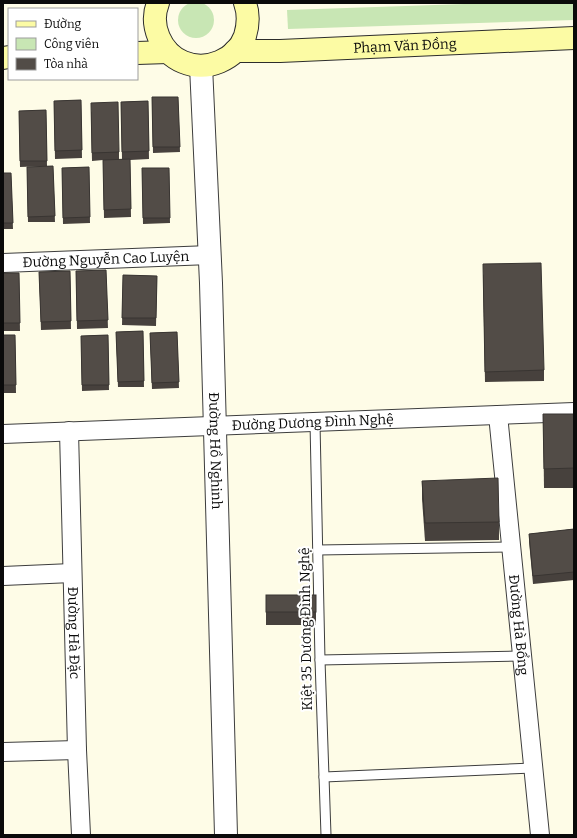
<svg xmlns="http://www.w3.org/2000/svg" width="577" height="838" font-family="Bitter,serif">
	<style>
		.green { fill: #c8e6b4 }
		.lines { fill: none; stroke-linecap: round; stroke-linejoin: round }
		.service-casing { stroke: #3d3d3d; stroke-width: 11 }
		.minor-casing { stroke: #3d3d3d; stroke-width: 20 }
		.tertiary-casing { stroke: #3d3d3d; stroke-width: 24 }
		.secondary-casing { stroke: #2c2c2c; stroke-width: 24 }
		.service { stroke: #fff; stroke-width: 9 }
		.minor { stroke: #fff; stroke-width: 18 }
		.tertiary { stroke: #fff; stroke-width: 22 }
		.secondary { stroke: #fcfba4; stroke-width: 22 }
		.wall { fill: #47413d }
		.building { fill: #524c47; stroke: #393532 }
		.labels { text-anchor: middle; dominant-baseline: central; stroke-width: 4; stroke-linejoin: round; paint-order: stroke }
		.street-label { font-size: 14px; fill: #0a0a0a; stroke: #fff }
	</style>
	<rect width="100%" height="100%" fill="#fefce7"/>
	<g class="green">
		<circle cx="196" cy="20" r="18"/>
		<path d="M 494,3 L 574,3 L 574,20 L 288,29 L 287,10 Z"/>
	</g>
	<g class="lines">
		<defs>
			<g id="service">
				<path d="M 315,423 L 320,660 L 326,835"/>
				<path d="M 318,550 L 511,547"/>
				<path d="M 320,660 L 522,656"/>
				<path d="M 324,777 L 533,768"/>
			</g>
			<g id="minor">
				<path id="s1" d="M 3,263 L 210,255"/>
				<path id="s2" d="M 498,415 L 540,835"/>
				<path id="s3" d="M 69,431 L 77,750 L 81,835"/>
				<path id="s4" d="M 3,434 L 574,412"/>
				<path d="M 3,576 L 72,573"/>
				<path d="M 3,752 L 77,750"/>
			</g>
			<g id="tertiary">
				<path id="s5" d="M 201,66 L 211,283 L 226,835"/>
			</g>
			<g id="secondary">
				<path d="M 158,3 C 149,25 161,53 183,62 C 207,72 236,60 245,36 C 248,26 249,14 245,3"/>
				<path id="s6" d="M 235,51 L 280,51 L 574,38"/>
				<path d="M 137,53 L 168,52"/>
				<path d="M 3,58 L 9,57"/>
			</g>
		</defs>
		<use href="#service" class="service-casing"/>
		<use href="#minor" class="minor-casing"/>
		<use href="#tertiary" class="tertiary-casing"/>
		<use href="#secondary" class="secondary-casing"/>
		<use href="#service" class="service"/>
		<use href="#minor" class="minor"/>
		<use href="#tertiary" class="tertiary"/>
		<use href="#secondary" class="secondary"/>
	</g>
	<g class="wall">
		<path d="M 152,97 L 178,97 L 180,152 L 153,153 Z"/>
		<path d="M 81,100 L 82,158 L 55,159 L 54,101 Z"/>
		<path d="M 148,101 L 149,159 L 130,160 L 131,217 L 104,218 L 103,160 L 92,161 L 91,111 L 119,152 L 119,160 L 122,159 L 121,102 Z"/>
		<path d="M 46,110 L 47,166 L 20,167 L 19,111 Z"/>
		<path d="M 53,166 L 55,222 L 28,222 L 27,167 Z"/>
		<path d="M 89,167 L 90,223 L 63,224 L 62,168 Z"/>
		<path d="M 142,168 L 169,168 L 170,223 L 143,224 Z"/>
		<path d="M 3,173 L 11,173 L 13,229 L 3,229 Z"/>
		<path d="M 106,270 L 108,328 L 77,329 L 76,271 Z"/>
		<path d="M 70,271 L 71,329 L 41,330 L 39,272 Z"/>
		<path d="M 3,273 L 19,273 L 20,331 L 3,331 Z"/>
		<path d="M 483,274 L 544,370 L 544,381 L 485,382 Z"/>
		<path d="M 123,275 L 157,276 L 156,326 L 122,325 Z"/>
		<path d="M 143,331 L 144,387 L 118,387 L 116,332 Z"/>
		<path d="M 177,332 L 179,388 L 152,389 L 150,333 Z"/>
		<path d="M 3,335 L 15,335 L 16,393 L 3,393 Z"/>
		<path d="M 108,335 L 109,390 L 82,391 L 81,336 Z"/>
		<path d="M 543,414 L 574,414 L 574,488 L 544,488 Z"/>
		<path d="M 422,481 L 499,522 L 499,540 L 425,541 L 422,499 Z"/>
		<path d="M 574,529 L 574,580 L 533,584 L 529,541 L 529,534 Z"/>
		<rect x="266" y="595" width="50" height="30"/>
	</g>
	<g class="building">
		<path d="M 152,97 L 178,97 L 180,147 L 153,147 Z"/>
		<path d="M 81,100 L 82,150 L 55,151 L 54,101 Z"/>
		<path d="M 148,101 L 149,151 L 122,152 L 121,102 Z"/>
		<path d="M 118,102 L 119,152 L 92,153 L 91,103 Z"/>
		<path d="M 46,110 L 47,161 L 20,161 L 19,111 Z"/>
		<path d="M 130,159 L 131,209 L 104,210 L 103,160 Z"/>
		<path d="M 53,166 L 55,216 L 28,217 L 27,167 Z"/>
		<path d="M 89,167 L 90,217 L 63,218 L 62,168 Z"/>
		<path d="M 142,168 L 169,168 L 170,218 L 143,218 Z"/>
		<path d="M 3,173 L 11,173 L 13,223 L 3,223 Z"/>
		<path d="M 541,263 L 544,370 L 485,372 L 483,264 Z"/>
		<path d="M 106,270 L 108,320 L 77,321 L 76,271 Z"/>
		<path d="M 70,271 L 71,321 L 41,322 L 39,272 Z"/>
		<path d="M 3,273 L 19,273 L 20,323 L 3,323 Z"/>
		<path d="M 123,275 L 157,276 L 156,318 L 122,318 Z"/>
		<path d="M 143,331 L 144,381 L 118,382 L 116,332 Z"/>
		<path d="M 177,332 L 179,382 L 152,383 L 150,333 Z"/>
		<path d="M 3,335 L 15,335 L 16,385 L 3,385 Z"/>
		<path d="M 108,335 L 109,385 L 82,385 L 81,336 Z"/>
		<path d="M 543,414 L 574,414 L 574,468 L 544,469 Z"/>
		<path d="M 498,478 L 499,522 L 425,523 L 422,481 Z"/>
		<path d="M 574,529 L 574,572 L 533,576 L 529,534 Z"/>
		<rect x="266" y="595" width="50" height="17"/>
	</g>
	<g class="labels">
		<g class="street-label">
			<text stroke="none"><textPath href="#s6" startOffset="170">Phạm Văn Đồng</textPath></text>
			<text stroke="none"><textPath href="#s1" startOffset="103">Đường Nguyễn Cao Luyện</textPath></text>
			<text stroke="none"><textPath href="#s4" startOffset="310">Đường Dương Đình Nghệ</textPath></text>
			<text stroke="none"><textPath href="#s5" startOffset="385">Đường Hồ Nghinh</textPath></text>
			<text stroke="none"><textPath href="#s2" startOffset="211">Đường Hà Bổng</textPath></text>
			<text transform="translate(306 629) rotate(-91)">Kiệt 35 Dương Đình Nghệ</text>
			<text stroke="none"><textPath href="#s3" startOffset="202">Đường Hà Đặc</textPath></text>
		</g>
	</g>
	<rect width="577" height="838" fill="none" stroke="#0a0a0a" stroke-width="8"/>
	<rect x="8" y="8" width="130" height="72" fill="#ffffff" stroke="#9d9d9d"/>
	<rect x="16" y="21" width="20" height="6" fill="#fcfba4" stroke="#9d9d9d"/>
	<text x="44" y="28" font-size="12" fill="#0a0a0a">Đường</text>
	<rect x="16" y="38" width="20" height="12" fill="#c8e6b4" stroke="#9d9d9d"/>
	<text x="44" y="48" font-size="12" fill="#0a0a0a">Công viên</text>
	<rect x="16" y="58" width="20" height="12" fill="#524c47" stroke="#9d9d9d"/>
	<text x="44" y="68" font-size="12" fill="#0a0a0a">Tòa nhà</text>
</svg>
